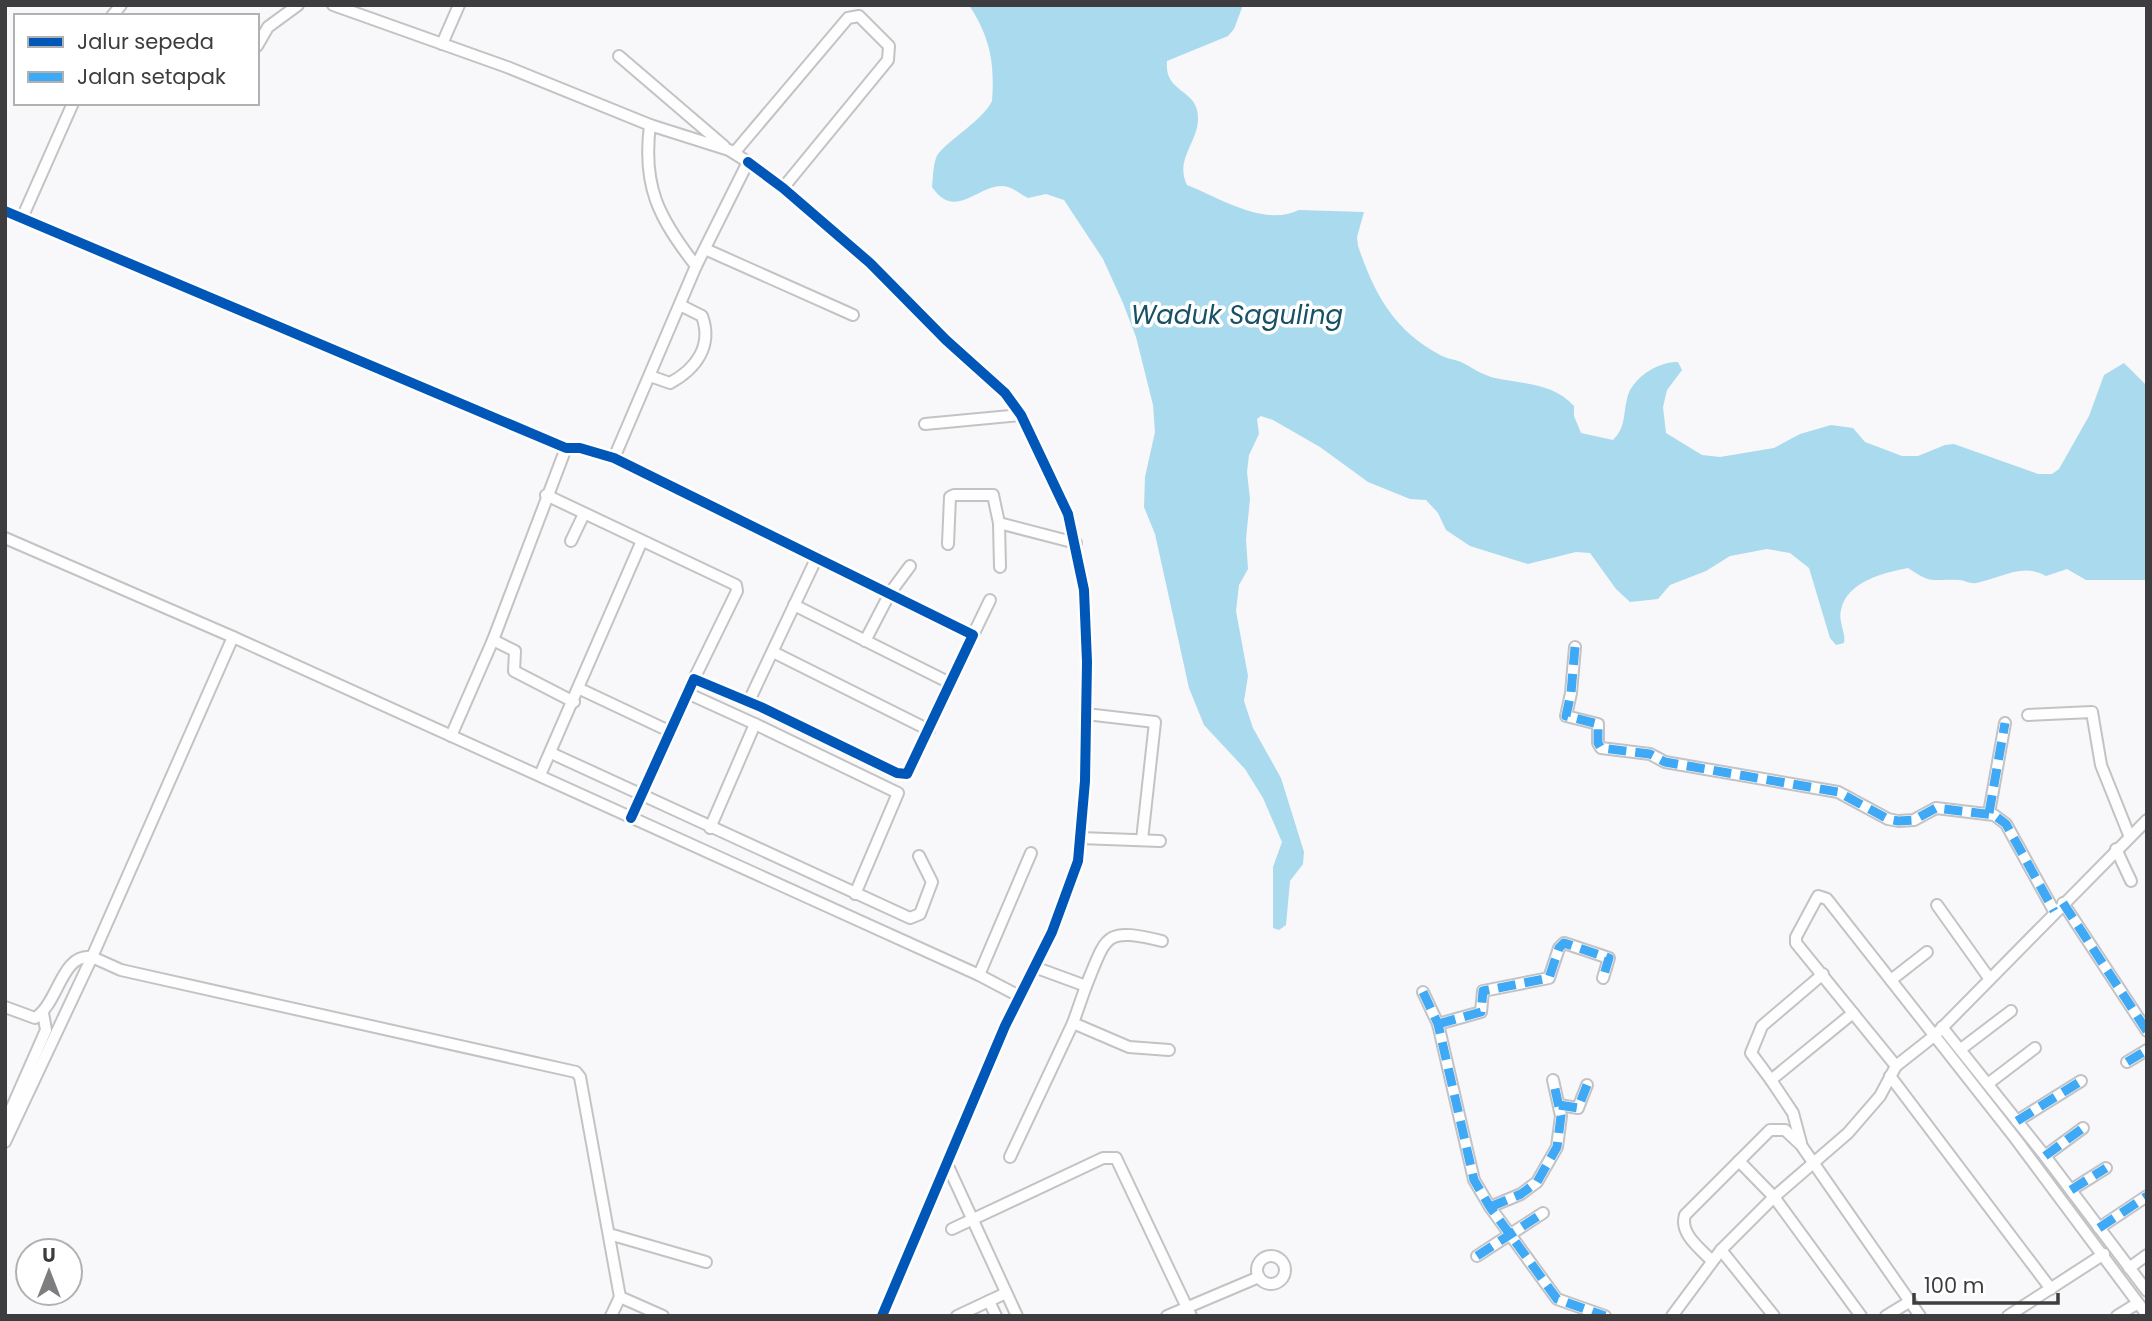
<svg xmlns="http://www.w3.org/2000/svg" width="2152" height="1321" font-family="Poppins,sans-serif">
	<style>
		.water { fill: #aadaee }
		.lines { fill: none; stroke-linecap: round; stroke-linejoin: round }
		.minor-casing { stroke: #c3c3c5; stroke-width: 14 }
		.minor { stroke: #fefefe; stroke-width: 10 }
		.quiet { stroke: #3fa9f5; stroke-width: 9; stroke-dasharray: 18 9; stroke-linecap: butt }
		.cycleway-casing { stroke: #fff; stroke-width: 15 }
		.cycleway { stroke: #0057b8; stroke-width: 10 }
		.labels { text-anchor: middle; dominant-baseline: central; stroke-width: 7; stroke-linejoin: round; paint-order: stroke }
		.water-label { font-size: 26px; font-style: italic; fill: #185164; stroke: #fff }
	</style>
	<rect width="100%" height="100%" fill="#f8f7fa"/>
	<path class="water" d="M 969,5 L 1243,5 L 1234,29 L 1228,36 L 1167,61 C 1164,91 1192,89 1197,110 C 1204,138 1173,157 1187,185 C 1220,198 1264,227 1299,210 L 1364,212 L 1357,237 L 1358,246 C 1375,295 1393,329 1440,355 C 1447,359 1454,359 1461,362 C 1473,368 1482,375 1495,378 C 1523,384 1554,383 1574,406 L 1574,416 L 1581,433 L 1613,440 C 1626,427 1623,415 1627,399 C 1631,378 1659,361 1678,362 L 1682,370 L 1667,390 L 1663,407 L 1666,433 L 1702,455 L 1720,457 L 1774,448 L 1800,434 L 1831,425 L 1853,428 L 1865,442 L 1902,456 L 1918,456 L 1945,445 L 1954,444 L 2038,474 L 2052,474 L 2059,469 L 2089,416 L 2104,375 L 2124,363 L 2146,385 L 2147,580 L 2086,580 L 2067,569 L 2046,576 C 2023,562 1999,579 1976,583 C 1970,584 1966,581 1960,580 C 1931,578 1935,586 1908,568 C 1884,573 1847,581 1841,610 C 1838,622 1846,632 1844,643 L 1836,645 L 1830,638 L 1809,568 L 1790,553 L 1767,549 L 1730,556 L 1706,571 L 1670,585 L 1658,599 L 1630,602 L 1616,589 L 1590,553 L 1576,552 L 1528,564 L 1470,546 L 1446,530 L 1438,513 L 1426,500 L 1410,499 L 1368,482 L 1320,447 L 1273,420 L 1261,416 L 1257,419 L 1259,434 L 1249,455 L 1247,472 L 1250,499 L 1246,539 L 1248,569 L 1239,585 L 1236,611 L 1248,676 L 1244,701 L 1253,728 L 1281,778 L 1304,852 L 1303,864 L 1290,881 L 1286,925 L 1279,930 L 1273,928 L 1273,867 L 1282,842 L 1263,798 L 1245,769 L 1204,725 L 1189,688 L 1155,534 L 1144,507 L 1145,477 L 1155,432 L 1153,405 L 1136,337 L 1123,303 L 1103,259 L 1064,200 L 1046,194 L 1028,198 C 1022,195 1015,189 1008,187 C 981,179 957,224 932,187 C 933,178 933,167 936,158 C 940,145 982,122 992,101 C 995,63 990,37 969,5 Z"/>
	<g class="lines">
		<defs>
			<g id="minor">
				<path d="M 333,5 L 507,67 L 650,125 C 642,187 659,218 696,266 L 614,458"/>
				<path d="M 112,16 L 121,5"/>
				<path d="M 442,44 L 459,5"/>
				<path d="M 257,46 L 268,27 L 298,5"/>
				<path d="M 619,56 L 724,146"/>
				<path d="M 650,125 L 729,150 L 748,162 L 696,266"/>
				<path d="M 734,153 L 848,18 L 859,16 L 889,46 L 888,60 L 783,188"/>
				<path d="M 748,162 L 783,188 L 870,263 L 946,340 L 1005,393 L 1021,415 L 1068,514 L 1084,590 L 1087,662 L 1085,781 L 1078,861 L 1052,932 L 1005,1026 L 882,1316"/>
				<path d="M 5,211 L 566,448 L 580,448 L 614,458 L 973,635 L 907,774 L 897,773 L 761,707 L 694,679 L 631,818"/>
				<path d="M 22,218 L 73,103"/>
				<path d="M 705,249 L 853,315"/>
				<path d="M 650,376 L 670,383 C 696,369 713,346 702,316 L 680,305"/>
				<path d="M 925,424 L 1021,415"/>
				<path d="M 546,495 L 736,585 L 737,591 L 694,679"/>
				<path d="M 5,538 L 233,637 L 979,975 L 1019,996"/>
				<path d="M 571,541 L 583,516"/>
				<path d="M 948,544 L 950,497 L 954,495 L 993,495 L 999,523"/>
				<path d="M 1000,567 L 999,523 L 1076,543"/>
				<path d="M 794,605 L 950,683"/>
				<path d="M 973,635 L 990,600"/>
				<path d="M 493,640 L 515,651 L 514,671 L 574,702"/>
				<path d="M 865,641 L 890,593 L 910,566"/>
				<path d="M 1575,647 L 1571,693 L 1566,716 L 1598,724 L 1598,743 L 1601,748 L 1650,754 L 1665,762 L 1838,792 L 1888,819 L 1898,821 L 1914,820 L 1936,808 L 1994,815 L 2006,824 L 2054,911"/>
				<path d="M 773,652 L 929,730"/>
				<path d="M 580,689 L 669,731"/>
				<path d="M 687,693 L 755,724 L 710,828"/>
				<path d="M 749,701 L 817,557"/>
				<path d="M 1086,714 L 1155,722 L 1142,840"/>
				<path d="M 2028,715 L 2092,712 L 2101,765 L 2129,835"/>
				<path d="M 755,724 L 898,793 L 855,894"/>
				<path d="M 451,736 L 493,640 L 566,448"/>
				<path d="M 551,753 L 910,918 L 920,914 L 932,882 L 919,856"/>
				<path d="M 540,775 L 641,543"/>
				<path d="M 1989,813 L 2005,723"/>
				<path d="M 1080,838 L 1160,841"/>
				<path d="M 2116,849 L 2131,881"/>
				<path d="M 2063,903 L 2147,1031"/>
				<path d="M 1937,905 L 1989,978"/>
				<path d="M 1823,974 L 1762,1026 L 1751,1053 L 1771,1080 L 1853,1013"/>
				<path d="M 979,975 L 1031,853"/>
				<path d="M 1891,980 L 1927,952"/>
				<path d="M 1086,986 C 1107,935 1104,927 1162,941"/>
				<path d="M 1423,992 L 1438,1024 L 1474,1180 L 1490,1207 L 1557,1299 L 1605,1316"/>
				<path d="M 5,1007 L 35,1018 C 59,1003 61,953 92,957 L 233,637"/>
				<path d="M 1073,1023 L 1129,1047 L 1169,1050"/>
				<path d="M 1438,1024 L 1481,1012 L 1483,991 L 1549,978 L 1559,948 L 1564,943 L 1609,958 L 1603,978"/>
				<path d="M 1942,1027 L 2045,1156 L 2147,1291"/>
				<path d="M 1961,1049 L 2011,1011"/>
				<path d="M 2127,1062 L 2147,1050"/>
				<path d="M 1896,1066 L 1796,943 L 1796,937 L 1818,896 L 1827,899 L 2015,1138 L 2147,1315"/>
				<path d="M 1890,1076 L 2051,1289"/>
				<path d="M 1771,1080 L 1793,1113 L 1801,1143"/>
				<path d="M 1989,1083 L 2035,1048"/>
				<path d="M 1559,1105 L 1578,1108 L 1587,1085"/>
				<path d="M 2017,1121 L 2081,1081"/>
				<path d="M 5,1123 L 46,1030 L 43,1013"/>
				<path d="M 5,1142 L 92,957 L 121,970 L 576,1072 L 580,1077 L 620,1297 L 611,1316"/>
				<path d="M 2045,1156 L 2083,1128"/>
				<path d="M 1010,1157 L 1073,1023 L 1086,986 L 1037,968"/>
				<path d="M 1739,1161 L 1774,1197 L 1861,1316"/>
				<path d="M 947,1164 L 1017,1316"/>
				<path d="M 2071,1190 L 2106,1168"/>
				<path d="M 1490,1207 L 1521,1194 L 1537,1182 L 1557,1147 L 1561,1116 L 1553,1080"/>
				<path d="M 2099,1228 L 2147,1196"/>
				<path d="M 952,1229 L 1103,1158 L 1116,1158 L 1191,1316"/>
				<path d="M 609,1234 L 706,1262"/>
				<path d="M 1721,1250 L 1774,1316"/>
				<circle cx="1271" cy="1270" r="14"/>
				<path d="M 1477,1256 L 1543,1213"/>
				<path d="M 1712,1261 C 1701,1249 1679,1234 1685,1215 L 1770,1130 L 1785,1130 L 1801,1145 L 1920,1316"/>
				<path d="M 2129,1268 L 2147,1255"/>
				<path d="M 620,1297 L 663,1316"/>
				<path d="M 989,1301 L 996,1316"/>
				<path d="M 957,1316 L 1006,1293"/>
				<path d="M 1167,1316 L 1259,1277"/>
				<path d="M 1672,1316 L 1721,1250 L 1774,1197 L 1848,1133 L 1880,1096 L 1896,1066 L 1934,1036 L 2147,820"/>
				<path d="M 1886,1316 L 1909,1302"/>
				<path d="M 2008,1316 L 2104,1254"/>
				<path d="M 2117,1316 L 2138,1303"/>
			</g>
		</defs>
		<use href="#minor" class="minor-casing"/>
		<use href="#minor" class="minor"/>
		<g class="quiet">
			<path d="M 1575,647 L 1571,693 L 1566,716 L 1598,724 L 1598,743 L 1601,748 L 1650,754 L 1665,762 L 1838,792 L 1888,819 L 1898,821 L 1914,820 L 1936,808 L 1994,815 L 2006,824 L 2054,911"/>
			<path d="M 1989,813 L 2005,723"/>
			<path d="M 2063,903 L 2147,1031"/>
			<path d="M 1423,992 L 1438,1024 L 1474,1180 L 1490,1207 L 1557,1299 L 1605,1316"/>
			<path d="M 1438,1024 L 1481,1012 L 1483,991 L 1549,978 L 1559,948 L 1564,943 L 1609,958 L 1603,978"/>
			<path d="M 2127,1062 L 2147,1050"/>
			<path d="M 1559,1105 L 1578,1108 L 1587,1085"/>
			<path d="M 2017,1121 L 2081,1081"/>
			<path d="M 2045,1156 L 2083,1128"/>
			<path d="M 2071,1190 L 2106,1168"/>
			<path d="M 1490,1207 L 1521,1194 L 1537,1182 L 1557,1147 L 1561,1116 L 1553,1080"/>
			<path d="M 2099,1228 L 2147,1196"/>
			<path d="M 1477,1256 L 1543,1213"/>
		</g>
		<defs>
			<g id="cycleway">
				<path d="M 748,162 L 783,188 L 870,263 L 946,340 L 1005,393 L 1021,415 L 1068,514 L 1084,590 L 1087,662 L 1085,781 L 1078,861 L 1052,932 L 1005,1026 L 882,1316"/>
				<path d="M 5,211 L 566,448 L 580,448 L 614,458 L 973,635 L 907,774 L 897,773 L 761,707 L 694,679 L 631,818"/>
			</g>
		</defs>
		<use href="#cycleway" class="cycleway-casing"/>
		<use href="#cycleway" class="cycleway"/>
	</g>
	<g class="labels">
		<g class="water-label">
			<text x="1237" y="315">Waduk Saguling</text>
		</g>
	</g>
	<rect width="2152" height="1321" fill="none" stroke="#3d3c3e" stroke-width="14"/>
	<rect x="14" y="14" width="245" height="91" fill="#ffffff" stroke="#b1b1b2" stroke-width="2"/>
	<rect x="28" y="37" width="35" height="10" fill="#0057b8" stroke="#b1b1b2" stroke-width="2"/>
	<text x="77" y="49" font-size="21" fill="#3d3c3e">Jalur sepeda</text>
	<rect x="28" y="72" width="35" height="10" fill="#3fa9f5" stroke="#b1b1b2" stroke-width="2"/>
	<text x="77" y="84" font-size="21" fill="#3d3c3e">Jalan setapak</text>
	<g transform="translate(49 1272)"><circle r="33" fill="#ffffff" stroke="#b1b1b2" stroke-width="2"/>
	<path d="M0-5L12 26L0 18L-12 26Z" fill="#7e7d80"/>
	<text y="-10" font-size="19" font-weight="bold" text-anchor="middle" fill="#3d3c3e">U</text>
	</g>
	<path d="M1914 1293v10h144v-10" fill="none" stroke="#3d3c3e" stroke-width="3.5"/>
	<text x="1924" y="1293" font-size="21" fill="#3d3c3e" stroke="#ffffff" stroke-width="5" paint-order="stroke">100 m</text>
</svg>
